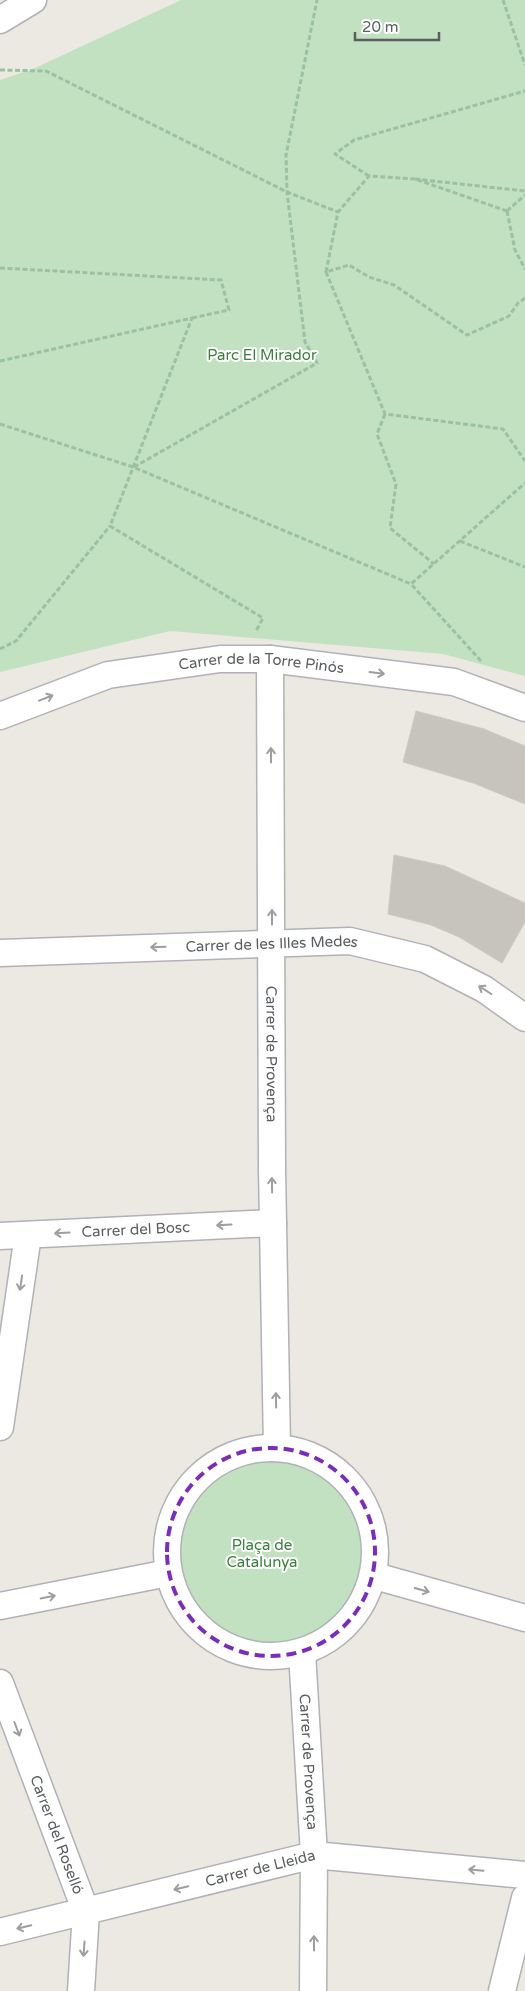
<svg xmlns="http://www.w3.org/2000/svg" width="525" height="1991" font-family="'Varela Round',sans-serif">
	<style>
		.green { fill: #c2e1c0 }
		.building { fill: #c7c4be; stroke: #cfcac1 }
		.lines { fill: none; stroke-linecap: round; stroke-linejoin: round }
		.minor-casing { stroke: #afb2b6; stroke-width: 29 }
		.path { stroke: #9ac1a4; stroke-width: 3; stroke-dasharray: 5 2.5; stroke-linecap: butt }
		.minor { stroke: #fff; stroke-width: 26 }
		.oneway { stroke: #9c9ea0 }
		.marked { fill: none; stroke: #7b2cbf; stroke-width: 4; stroke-dasharray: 10 6; stroke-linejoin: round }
		.labels { text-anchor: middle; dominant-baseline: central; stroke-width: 4; stroke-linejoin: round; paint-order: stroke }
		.park-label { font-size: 15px; fill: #3c7e3d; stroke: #fff }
		.street-label { font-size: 15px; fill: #5a5e61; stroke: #fff }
	</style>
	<rect width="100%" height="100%" fill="#ebe9e2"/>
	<g class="green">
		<path d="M 181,0 L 525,0 L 525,676 L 443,654 L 170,631 L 0,672 L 0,80 L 33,69 Z"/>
		<circle cx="261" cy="1553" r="100"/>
	</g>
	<g class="building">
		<path d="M 416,711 L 484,729 L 525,746 L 525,804 L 473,783 L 403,762 Z"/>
		<path d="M 394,855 L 445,866 L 525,903 L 525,922 L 502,963 L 459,937 L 431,925 L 388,914 Z"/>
	</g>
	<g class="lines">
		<defs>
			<g id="minor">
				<path d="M 0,20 L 33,0"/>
				<path id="s1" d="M 270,659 L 272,1169 L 277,1448"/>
				<path id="s2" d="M 0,716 L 108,675 L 220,659 L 270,659 L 454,682 L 525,708"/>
				<path id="s3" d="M 0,953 L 350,941 L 425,959 L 484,989 L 525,1018"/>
				<path id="s4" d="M 0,1236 L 273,1223"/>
				<path d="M 0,1427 L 28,1235"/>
				<circle cx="271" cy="1552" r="104"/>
				<path d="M 375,1576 L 525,1618"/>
				<path d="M 0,1606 L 168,1573"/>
				<path id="s5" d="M 302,1652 L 314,1855 L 313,1991"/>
				<path id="s6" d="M 0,1683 L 86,1912 L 81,1991"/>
				<path id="s7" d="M 0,1932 L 314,1855 L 525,1875"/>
				<path d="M 502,1991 L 525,1898"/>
			</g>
		</defs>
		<use href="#minor" class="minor-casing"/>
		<g class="path">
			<path d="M 503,0 L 525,65"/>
			<path d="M 0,70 L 46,71 L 287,192 L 338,212"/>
			<path d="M 369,176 L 335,154 L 354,140 L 525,91"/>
			<path d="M 507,211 L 415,179 L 525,191"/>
			<path d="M 507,211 L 515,250 L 525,269"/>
			<path d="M 507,211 L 525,195"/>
			<path d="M 0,268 L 221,280 L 229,310 L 192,318"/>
			<path d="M 326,272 L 338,212 L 369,176 L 415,179"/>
			<path d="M 525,298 L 518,303 L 509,316 L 467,335 L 394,285 L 369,277 L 349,265 L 326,272 L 385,414 L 503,429 L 525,461"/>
			<path d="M 0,361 L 192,318 L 110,526 L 263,618 L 256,631"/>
			<path d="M 385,414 L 377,434 L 396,484 L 390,528 L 434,564"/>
			<path d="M 0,424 L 133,467 L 411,584"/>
			<path d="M 134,467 L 317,363 L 305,342 L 287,192 L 286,155 L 317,0"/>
			<path d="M 460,541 L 525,567"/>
			<path d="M 0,649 L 16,641 L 110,526"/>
			<path d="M 481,661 L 411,584 L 525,483"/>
		</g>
		<use href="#minor" class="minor"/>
	</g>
	<defs><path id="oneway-shaft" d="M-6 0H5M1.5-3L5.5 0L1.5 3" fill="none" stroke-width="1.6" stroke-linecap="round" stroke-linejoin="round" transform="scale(1.25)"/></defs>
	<g class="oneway">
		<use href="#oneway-shaft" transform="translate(377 673) rotate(7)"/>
		<use href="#oneway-shaft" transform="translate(46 698) rotate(-21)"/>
		<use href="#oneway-shaft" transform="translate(271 755) rotate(-90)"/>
		<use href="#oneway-shaft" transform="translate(272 917) rotate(-90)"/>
		<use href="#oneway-shaft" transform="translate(158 947) rotate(178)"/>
		<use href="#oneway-shaft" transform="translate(485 990) rotate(-148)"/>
		<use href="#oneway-shaft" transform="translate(272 1185) rotate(-91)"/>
		<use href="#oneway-shaft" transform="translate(224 1225) rotate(177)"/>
		<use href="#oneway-shaft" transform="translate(62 1233) rotate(177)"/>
		<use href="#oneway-shaft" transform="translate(21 1283) rotate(98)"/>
		<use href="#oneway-shaft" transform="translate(276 1400) rotate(-91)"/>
		<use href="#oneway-shaft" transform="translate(422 1590) rotate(16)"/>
		<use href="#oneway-shaft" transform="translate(48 1597) rotate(-11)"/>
		<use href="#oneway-shaft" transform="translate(17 1729) rotate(69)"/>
		<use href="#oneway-shaft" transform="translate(476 1870) rotate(-175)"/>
		<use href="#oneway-shaft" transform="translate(181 1888) rotate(166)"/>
		<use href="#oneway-shaft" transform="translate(24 1927) rotate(166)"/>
		<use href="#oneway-shaft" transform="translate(314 1943) rotate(-90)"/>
		<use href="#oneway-shaft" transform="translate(84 1949) rotate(94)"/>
	</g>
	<path class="marked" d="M167 1552a104 104 0 1 1 208 0a104 104 0 1 1-208 0Z"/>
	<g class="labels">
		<g class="park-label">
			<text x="262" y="355">Parc El Mirador</text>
			<text x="262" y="1545">Plaça de<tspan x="262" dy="17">Catalunya</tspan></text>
		</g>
		<g class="street-label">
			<text stroke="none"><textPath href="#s2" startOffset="270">Carrer de la Torre Pinós</textPath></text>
			<text stroke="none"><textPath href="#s3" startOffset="272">Carrer de les Illes Medes</textPath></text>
			<text stroke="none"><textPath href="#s1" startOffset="395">Carrer de Provença</textPath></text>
			<text stroke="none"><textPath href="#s4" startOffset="136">Carrer del Bosc</textPath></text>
			<text stroke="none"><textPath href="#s5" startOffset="110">Carrer de Provença</textPath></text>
			<text stroke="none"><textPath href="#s6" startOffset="162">Carrer del Roselló</textPath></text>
			<text stroke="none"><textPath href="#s7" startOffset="268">Carrer de Lleida</textPath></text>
		</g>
	</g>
	<path d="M355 32v8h84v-8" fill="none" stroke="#5a5e61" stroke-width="2.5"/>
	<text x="362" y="32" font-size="15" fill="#5a5e61" stroke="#ffffff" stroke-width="4" paint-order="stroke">20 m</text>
</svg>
